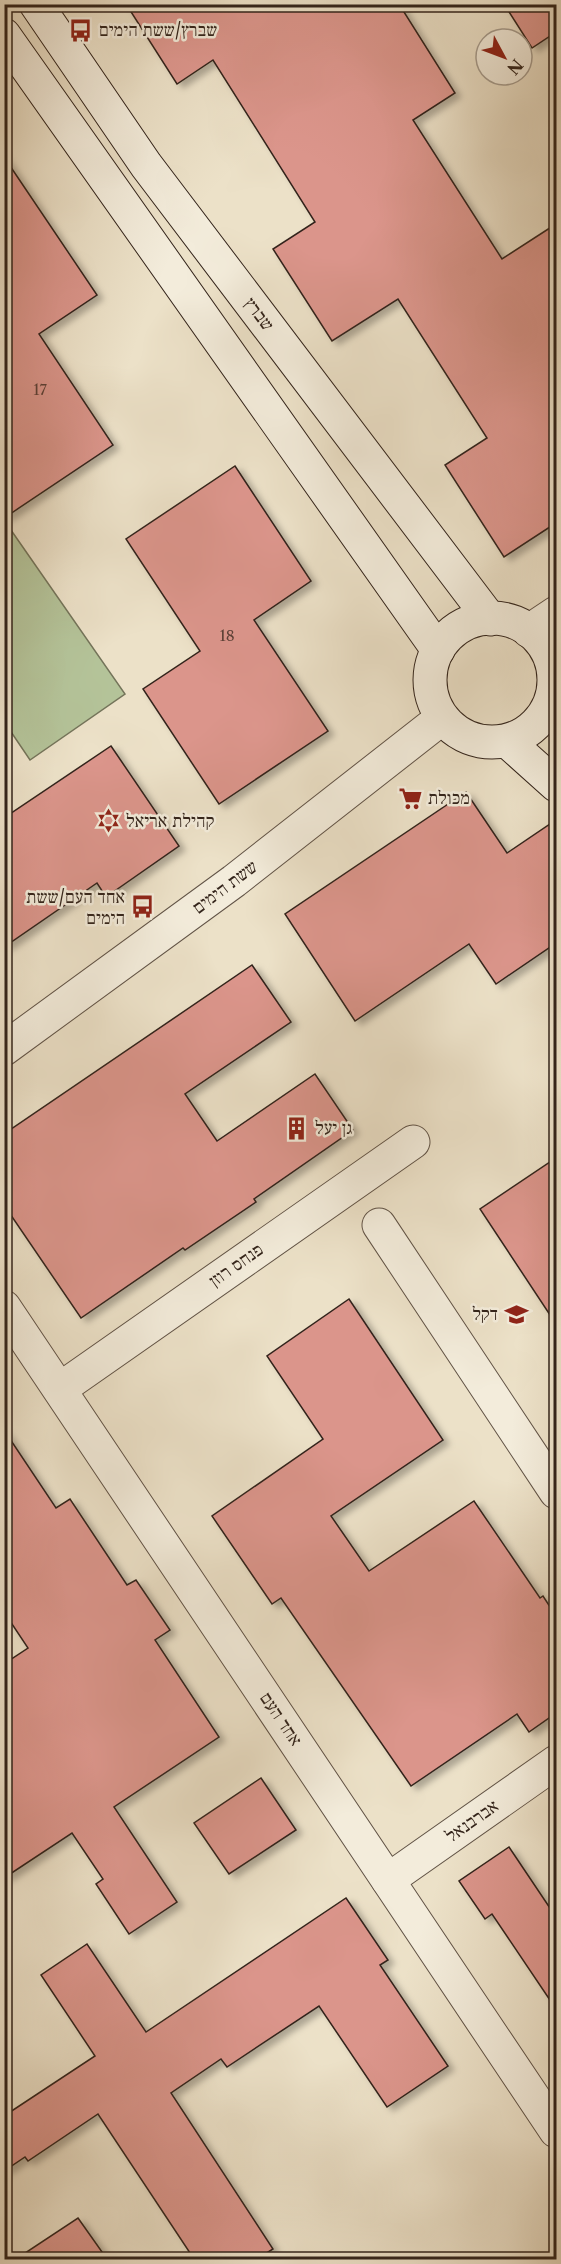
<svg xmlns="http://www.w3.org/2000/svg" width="561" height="2264" font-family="'Libre Caslon Text','Frank Ruhl Libre',serif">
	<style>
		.green { fill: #b4c399; stroke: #74745a; stroke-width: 1.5 }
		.building { fill: #db958b; stroke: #33241b; stroke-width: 1.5; filter: url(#shadow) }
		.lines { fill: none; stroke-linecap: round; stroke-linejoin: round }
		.street-casing { stroke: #615346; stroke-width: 35 }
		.secondary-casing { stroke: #33241b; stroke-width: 35 }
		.street { stroke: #f3ecdb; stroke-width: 33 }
		.secondary { stroke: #f3ecdb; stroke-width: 33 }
		.labels { text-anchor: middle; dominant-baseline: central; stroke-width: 5; stroke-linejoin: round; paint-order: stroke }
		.number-label { font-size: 15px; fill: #5d4037 }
		.poi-label { font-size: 18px; fill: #33241b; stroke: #f3ecdb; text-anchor: start }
		.street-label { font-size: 18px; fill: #33241b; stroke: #f3ecdb }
	</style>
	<defs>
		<filter id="shadow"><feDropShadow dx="6" dy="4" stdDeviation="3" flood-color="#0004"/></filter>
	</defs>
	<rect width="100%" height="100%" fill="#ece1c8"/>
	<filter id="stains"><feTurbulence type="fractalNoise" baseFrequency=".00333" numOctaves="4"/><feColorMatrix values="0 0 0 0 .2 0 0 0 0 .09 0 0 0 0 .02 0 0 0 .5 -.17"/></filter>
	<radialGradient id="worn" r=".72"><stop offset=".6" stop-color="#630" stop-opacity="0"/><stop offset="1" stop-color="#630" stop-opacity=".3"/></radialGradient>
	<path class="green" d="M 4,520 L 125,694 L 30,760 L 5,723 Z"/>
	<g class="building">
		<path d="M 126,4 L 399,4 L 455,93 L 413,120 L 502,259 L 556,224 L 556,523 L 504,557 L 445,465 L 487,438 L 398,299 L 332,341 L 273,249 L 315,222 L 213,60 L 177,84 Z"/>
		<path d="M 504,4 L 556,4 L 556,32 L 532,48 Z"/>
		<path d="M 4,157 L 97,295 L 39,334 L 113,445 L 4,518 Z"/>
		<path d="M 235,466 L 311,581 L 254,620 L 328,731 L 219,804 L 143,689 L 200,651 L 126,539 Z"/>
		<path d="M 111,746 L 179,846 L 106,897 L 97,883 L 4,947 L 4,818 Z"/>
		<path d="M 466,792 L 507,853 L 556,820 L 556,943 L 496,984 L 469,944 L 355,1021 L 285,914 Z"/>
		<path d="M 252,965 L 291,1022 L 185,1094 L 217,1141 L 315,1074 L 353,1130 L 254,1199 L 256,1202 L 185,1250 L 183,1248 L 81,1318 L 4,1205 L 4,1134 Z"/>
		<path d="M 556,1158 L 556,1324 L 480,1209 Z"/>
		<path d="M 349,1299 L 443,1440 L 331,1516 L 369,1571 L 474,1501 L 540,1598 L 543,1596 L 556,1616 L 556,1713 L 529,1732 L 517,1714 L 411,1786 L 281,1598 L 272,1604 L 212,1516 L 323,1439 L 267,1356 Z"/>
		<path d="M 4,1430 L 56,1508 L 70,1499 L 127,1585 L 136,1580 L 170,1630 L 155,1640 L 219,1737 L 114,1807 L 177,1902 L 129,1934 L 96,1884 L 103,1879 L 72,1833 L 4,1878 L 4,1664 L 28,1648 L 4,1612 Z"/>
		<path d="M 261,1778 L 296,1830 L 229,1874 L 194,1823 Z"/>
		<path d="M 509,1847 L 556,1917 L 556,2009 L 492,1914 L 485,1919 L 459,1881 Z"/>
		<path d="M 346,1898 L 388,1960 L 380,1965 L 448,2066 L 387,2107 L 319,2006 L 227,2067 L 221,2059 L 171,2093 L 273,2249 L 257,2259 L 194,2259 L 98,2114 L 28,2161 L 25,2157 L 4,2171 L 4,2116 L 95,2056 L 41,1975 L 87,1944 L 146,2032 Z"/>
		<path d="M 78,2218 L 107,2259 L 16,2259 Z"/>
	</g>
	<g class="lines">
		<defs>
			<g id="street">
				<path d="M 529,631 L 556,613"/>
				<path d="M 4,1049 L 234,881 L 442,718"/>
				<path d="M 379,1225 L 556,1492"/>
				<path d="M 4,1307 L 556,2131"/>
				<path d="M 60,1389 L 413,1142"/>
				<path d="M 388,1880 L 556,1762"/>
			</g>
			<g id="secondary">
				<path d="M 36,4 L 146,165 L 490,619"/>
				<path d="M 4,35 L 438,650"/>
				<circle cx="492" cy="680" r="62"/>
				<path d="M 507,741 L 556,785"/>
			</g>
		</defs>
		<use href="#street" class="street-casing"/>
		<use href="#secondary" class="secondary-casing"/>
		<use href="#street" class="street"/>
		<use href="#secondary" class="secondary"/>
	</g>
	<defs>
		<symbol id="bus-bare" viewBox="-9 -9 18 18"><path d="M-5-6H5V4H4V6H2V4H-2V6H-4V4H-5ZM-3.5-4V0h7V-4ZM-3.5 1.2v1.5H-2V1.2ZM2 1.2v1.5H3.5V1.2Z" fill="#8f2418" stroke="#f3ecdb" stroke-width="2.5" paint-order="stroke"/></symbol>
		<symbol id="supermarket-bare" viewBox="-9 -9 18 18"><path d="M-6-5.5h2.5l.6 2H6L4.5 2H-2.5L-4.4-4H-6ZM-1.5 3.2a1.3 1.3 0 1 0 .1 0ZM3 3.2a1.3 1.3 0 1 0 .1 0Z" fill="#8f2418" stroke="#f3ecdb" stroke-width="2.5" paint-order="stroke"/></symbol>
		<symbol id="synagogue-bare" viewBox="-9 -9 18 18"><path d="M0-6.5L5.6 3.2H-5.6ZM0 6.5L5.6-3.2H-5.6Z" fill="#8f2418" stroke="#f3ecdb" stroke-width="2.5" paint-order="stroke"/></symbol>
		<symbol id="building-bare" viewBox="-9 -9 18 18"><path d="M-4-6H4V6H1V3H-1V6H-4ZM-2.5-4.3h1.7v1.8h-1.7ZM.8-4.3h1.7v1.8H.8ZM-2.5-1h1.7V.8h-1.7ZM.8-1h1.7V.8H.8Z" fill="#8f2418" stroke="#f3ecdb" stroke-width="2.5" paint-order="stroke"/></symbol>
		<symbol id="school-bare" viewBox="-9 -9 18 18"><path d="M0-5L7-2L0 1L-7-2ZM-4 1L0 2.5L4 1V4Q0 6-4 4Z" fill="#8f2418" stroke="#f3ecdb" stroke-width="2.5" paint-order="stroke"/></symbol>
	</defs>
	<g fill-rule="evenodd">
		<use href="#bus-bare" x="64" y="14" width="33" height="33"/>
		<use href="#supermarket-bare" x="394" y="782" width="33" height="33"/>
		<use href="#synagogue-bare" x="92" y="804" width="33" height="33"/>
		<use href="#bus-bare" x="126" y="890" width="33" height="33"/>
		<use href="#building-bare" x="280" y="1112" width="33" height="33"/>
		<use href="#school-bare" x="500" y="1298" width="33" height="33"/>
	</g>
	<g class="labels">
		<g class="number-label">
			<text x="40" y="389">17</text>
			<text x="227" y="635">18</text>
		</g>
		<g class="poi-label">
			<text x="99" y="30">שברץ/ששת הימים</text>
			<text x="428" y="798">מכולת</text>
			<text x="126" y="821">קהילת אריאל</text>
			<text x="125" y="897" text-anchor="end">אחד העם/ששת<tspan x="125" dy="21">הימים</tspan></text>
			<text x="315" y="1128">גן יעל</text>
			<text x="498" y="1314" text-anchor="end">דקל</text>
		</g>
		<g class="street-label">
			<text transform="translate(259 314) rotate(53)">שברץ</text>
			<text transform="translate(225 887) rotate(-37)">ששת הימים</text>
			<text transform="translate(236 1265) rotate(-35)">פנחס רוזן</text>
			<text transform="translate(281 1719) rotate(56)">אחד העם</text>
			<text transform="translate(472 1821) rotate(-35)">אברבנאל</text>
		</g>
	</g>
	<rect width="561" height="2264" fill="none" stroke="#ece1c8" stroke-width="24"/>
	<rect x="6" y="6" width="549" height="2252" fill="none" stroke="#33241b" stroke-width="3"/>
	<rect x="12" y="12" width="537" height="2240" fill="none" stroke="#33241b" stroke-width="1.5"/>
	<g transform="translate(504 57) rotate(131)"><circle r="28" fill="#f3ecdb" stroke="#a69c8e" stroke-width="1.5"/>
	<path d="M0-4.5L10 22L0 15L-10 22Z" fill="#8f2418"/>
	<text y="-9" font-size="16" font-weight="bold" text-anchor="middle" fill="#33241b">N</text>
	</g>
	<rect width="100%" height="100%" filter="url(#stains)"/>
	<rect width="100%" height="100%" fill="url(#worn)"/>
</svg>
